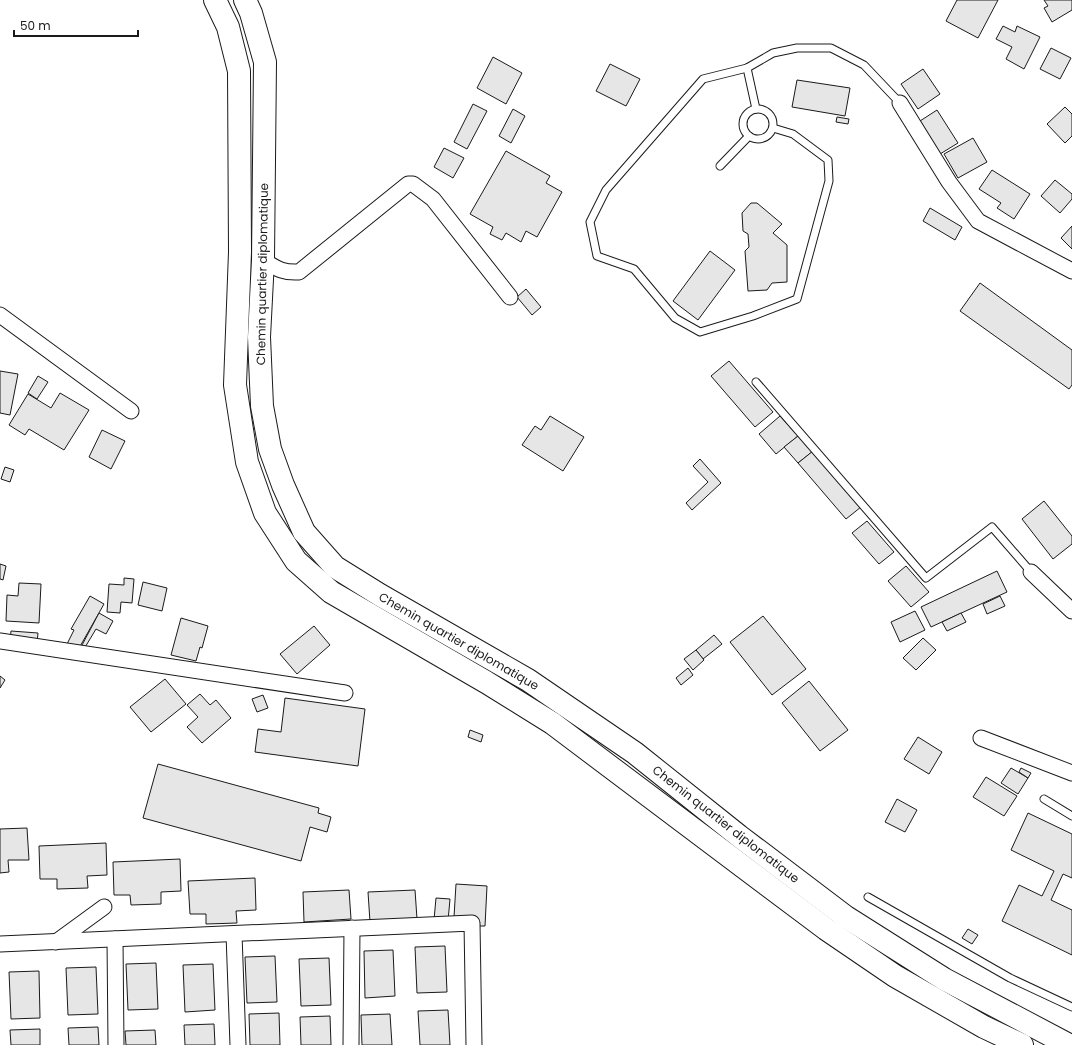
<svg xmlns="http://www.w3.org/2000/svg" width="1072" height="1045" font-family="Poppins,sans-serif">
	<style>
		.building { fill: #e6e6e6; stroke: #1a1a1a }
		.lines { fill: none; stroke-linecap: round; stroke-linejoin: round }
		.lane-casing { stroke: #1a1a1a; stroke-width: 9 }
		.street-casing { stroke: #1a1a1a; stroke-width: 17 }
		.highway-casing { stroke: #1a1a1a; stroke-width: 24 }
		.lane { stroke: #fff; stroke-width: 7 }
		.street { stroke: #fff; stroke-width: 15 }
		.highway { stroke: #fff; stroke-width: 22 }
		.labels { text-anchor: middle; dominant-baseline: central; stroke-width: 3; stroke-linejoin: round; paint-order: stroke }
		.street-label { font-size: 12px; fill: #1a1a1a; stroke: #fff }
	</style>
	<rect width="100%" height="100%" fill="#fff"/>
	<g class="building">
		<path d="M 957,0 L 998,0 L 978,38 L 946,21 Z"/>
		<path d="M 1044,0 L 1072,0 L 1072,10 L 1052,22 L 1044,8 L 1048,6 Z"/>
		<path d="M 1003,26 L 1015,32 L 1017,26 L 1040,37 L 1024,69 L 1006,59 L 1012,47 L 996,39 Z"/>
		<path d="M 1051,48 L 1071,58 L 1060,79 L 1040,69 Z"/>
		<path d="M 493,57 L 522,73 L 506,104 L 477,88 Z"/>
		<path d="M 610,64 L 640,79 L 626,106 L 596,91 Z"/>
		<path d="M 923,69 L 940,94 L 918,109 L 901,84 Z"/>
		<path d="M 797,80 L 850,88 L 845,116 L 792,107 Z"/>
		<path d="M 473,104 L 487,111 L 467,149 L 454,142 Z"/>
		<path d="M 1065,107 L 1072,114 L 1072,136 L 1065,143 L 1047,124 Z"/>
		<path d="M 513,109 L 525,116 L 511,143 L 499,136 Z"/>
		<path d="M 937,110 L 958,143 L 940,154 L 920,121 Z"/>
		<path d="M 837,117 L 849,119 L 848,124 L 836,122 Z"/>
		<path d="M 973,138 L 987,162 L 958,178 L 944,154 Z"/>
		<path d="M 444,148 L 464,158 L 453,178 L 434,167 Z"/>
		<path d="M 506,151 L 550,176 L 546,183 L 562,192 L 537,237 L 526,231 L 521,242 L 506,233 L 502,240 L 490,234 L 493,227 L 470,214 Z"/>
		<path d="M 992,170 L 1030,194 L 1014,219 L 997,208 L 1001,203 L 979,189 Z"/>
		<path d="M 1055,180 L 1072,194 L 1072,199 L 1060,213 L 1041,196 Z"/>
		<path d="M 751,203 L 757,203 L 782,224 L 773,233 L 787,245 L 787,282 L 772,283 L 767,290 L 748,291 L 745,251 L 749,247 L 748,234 L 743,231 L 742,213 Z"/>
		<path d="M 930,208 L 962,227 L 955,240 L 923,221 Z"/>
		<path d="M 1072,226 L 1072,249 L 1061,238 Z"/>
		<path d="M 710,251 L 735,270 L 698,320 L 673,301 Z"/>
		<path d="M 980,283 L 1072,350 L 1072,385 L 1069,389 L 960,311 Z"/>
		<path d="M 526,289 L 541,307 L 532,315 L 517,297 Z"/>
		<path d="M 729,361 L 773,412 L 755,427 L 711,376 Z"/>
		<path d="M 0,371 L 18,374 L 10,415 L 0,413 Z"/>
		<path d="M 38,376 L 48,382 L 37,399 L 28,393 Z"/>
		<path d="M 60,393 L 89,410 L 64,450 L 29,429 L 25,435 L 9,425 L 28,394 L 51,408 Z"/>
		<path d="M 550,416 L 584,437 L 563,471 L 522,445 L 535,426 L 541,430 Z"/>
		<path d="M 780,416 L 798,436 L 776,454 L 759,434 Z"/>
		<path d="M 102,430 L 125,441 L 111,469 L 89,457 Z"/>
		<path d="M 798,436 L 812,452 L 798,463 L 784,447 Z"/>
		<path d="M 813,451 L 861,507 L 846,519 L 798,463 Z"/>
		<path d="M 700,459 L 721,483 L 692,510 L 686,503 L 708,482 L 693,466 Z"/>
		<path d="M 5,467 L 14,470 L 10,482 L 1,479 Z"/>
		<path d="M 1044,501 L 1072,536 L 1072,544 L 1053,559 L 1022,519 Z"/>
		<path d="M 867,521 L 894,552 L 879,564 L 852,533 Z"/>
		<path d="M 0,564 L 6,566 L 3,580 L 0,579 Z"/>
		<path d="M 906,566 L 929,592 L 911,607 L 888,581 Z"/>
		<path d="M 997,571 L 1007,592 L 931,627 L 921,607 Z"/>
		<path d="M 124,578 L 134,579 L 132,603 L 121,602 L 120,613 L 107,612 L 109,584 L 124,585 Z"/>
		<path d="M 143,582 L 167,588 L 162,611 L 138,605 Z"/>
		<path d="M 19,583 L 41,584 L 39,623 L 6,621 L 7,595 L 18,596 Z"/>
		<path d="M 90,596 L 104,604 L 78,650 L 67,644 L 74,630 L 71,629 Z"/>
		<path d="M 1000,596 L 1005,606 L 987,614 L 983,604 Z"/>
		<path d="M 915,611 L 925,630 L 900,642 L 891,622 Z"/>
		<path d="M 99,613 L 113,621 L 106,634 L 96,629 L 84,649 L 81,647 Z"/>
		<path d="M 961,613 L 966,622 L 947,631 L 942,622 Z"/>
		<path d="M 763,616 L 806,669 L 772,695 L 730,642 Z"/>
		<path d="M 181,618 L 208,626 L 202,648 L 200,647 L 196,661 L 171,655 Z"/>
		<path d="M 314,626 L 330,645 L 297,674 L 280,654 Z"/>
		<path d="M 11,631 L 38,633 L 37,643 L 10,641 Z"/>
		<path d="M 714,635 L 722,644 L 703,659 L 696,650 Z"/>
		<path d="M 923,638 L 936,650 L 916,670 L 903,658 Z"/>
		<path d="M 696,650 L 704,660 L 693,670 L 684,659 Z"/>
		<path d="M 688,668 L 693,675 L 681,685 L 676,678 Z"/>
		<path d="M 0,676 L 5,680 L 0,688 Z"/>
		<path d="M 165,679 L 186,704 L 151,732 L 130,707 Z"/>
		<path d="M 809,681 L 848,730 L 820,751 L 782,703 Z"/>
		<path d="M 200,694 L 210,705 L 216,700 L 231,718 L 202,743 L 187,727 L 198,717 L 187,705 Z"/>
		<path d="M 263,695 L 268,708 L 257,712 L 252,699 Z"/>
		<path d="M 285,698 L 365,709 L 358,766 L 255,752 L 258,729 L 281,732 Z"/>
		<path d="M 470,730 L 483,735 L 481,742 L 468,737 Z"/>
		<path d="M 918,737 L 942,752 L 929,774 L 904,759 Z"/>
		<path d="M 158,764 L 319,808 L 318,813 L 331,817 L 327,832 L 310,827 L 301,861 L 143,818 Z"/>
		<path d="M 1011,768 L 1028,778 L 1018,794 L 1001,783 Z"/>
		<path d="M 1021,768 L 1031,773 L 1028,778 L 1019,772 Z"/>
		<path d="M 986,777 L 1017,796 L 1004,816 L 973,797 Z"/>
		<path d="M 897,799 L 917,810 L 905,832 L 885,822 Z"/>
		<path d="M 1028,813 L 1072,834 L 1072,878 L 1063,874 L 1051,900 L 1072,910 L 1072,955 L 1002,921 L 1019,885 L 1042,896 L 1054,871 L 1011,850 Z"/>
		<path d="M 27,828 L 29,860 L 8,860 L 9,872 L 0,873 L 0,829 Z"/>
		<path d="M 106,843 L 107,875 L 87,876 L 88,888 L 57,889 L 57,879 L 40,879 L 39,846 Z"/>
		<path d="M 180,859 L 181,891 L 161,892 L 161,904 L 131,905 L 130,895 L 114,895 L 113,862 Z"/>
		<path d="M 255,878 L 256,910 L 236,911 L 237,923 L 206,924 L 206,914 L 190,914 L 188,881 Z"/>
		<path d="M 456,884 L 487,886 L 485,926 L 475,926 L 454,917 Z"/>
		<path d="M 349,890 L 351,919 L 304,922 L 303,892 Z"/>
		<path d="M 415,890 L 417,919 L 370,922 L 368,892 Z"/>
		<path d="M 436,898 L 450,899 L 448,921 L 434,920 Z"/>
		<path d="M 968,929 L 978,935 L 972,944 L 962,938 Z"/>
		<path d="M 445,946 L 447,992 L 417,993 L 415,947 Z"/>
		<path d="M 393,950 L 395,996 L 365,998 L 364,951 Z"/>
		<path d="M 275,956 L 277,1002 L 247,1003 L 245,957 Z"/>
		<path d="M 329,958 L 331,1005 L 301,1006 L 299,959 Z"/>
		<path d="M 156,963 L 158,1009 L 128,1010 L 126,964 Z"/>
		<path d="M 213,964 L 215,1010 L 185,1012 L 183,965 Z"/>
		<path d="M 96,967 L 98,1014 L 68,1015 L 66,968 Z"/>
		<path d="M 39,971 L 40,1018 L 11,1019 L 9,972 Z"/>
		<path d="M 448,1010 L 450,1045 L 420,1045 L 418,1011 Z"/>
		<path d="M 279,1013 L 280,1045 L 250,1045 L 249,1014 Z"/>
		<path d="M 390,1014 L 392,1045 L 362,1045 L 361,1015 Z"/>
		<path d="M 330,1016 L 331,1045 L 301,1045 L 300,1017 Z"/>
		<path d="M 214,1024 L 215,1045 L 185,1045 L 184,1025 Z"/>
		<path d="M 98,1027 L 99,1045 L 69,1045 L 68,1028 Z"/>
		<path d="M 40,1029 L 40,1045 L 11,1045 L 10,1030 Z"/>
		<path d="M 155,1030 L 156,1045 L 126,1045 L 125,1031 Z"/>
	</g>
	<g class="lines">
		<defs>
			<g id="lane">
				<path d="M 747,68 L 756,109"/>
				<circle cx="758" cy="124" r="15"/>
				<path d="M 773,128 L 793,134 L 828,160 L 829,181 L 797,299 L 753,316 L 700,332 L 675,318 L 634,269 L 597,256 L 590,222 L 606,190 L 703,79 L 747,68 L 773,53 L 797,48 L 831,48 L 864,65 L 900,103"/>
				<path d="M 720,166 L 749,136"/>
				<path d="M 756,382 L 926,578 L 992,527 L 1031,572"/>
				<path d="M 1044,799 L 1072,816"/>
				<path d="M 868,897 L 1010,978 L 1072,1007"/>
			</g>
			<g id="street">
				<path d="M 900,103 L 949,182 L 978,221 L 1072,271"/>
				<path d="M 263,260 C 276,268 282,273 299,272 L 408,184 L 413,184 L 433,199 L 510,297"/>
				<path d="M 0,315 L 131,411"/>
				<path d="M 1031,572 L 1072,611"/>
				<path d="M 0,641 L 345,693"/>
				<path d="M 981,738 L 1072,773"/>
				<path d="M 234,934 L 238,1045"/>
				<path d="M 115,939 L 116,1045"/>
				<path d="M 56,942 L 104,907"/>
				<path d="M 0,944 L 472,923 L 474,1045"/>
				<path d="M 351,1045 L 352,928"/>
			</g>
			<g id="highway">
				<path d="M 215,0 L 228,27 L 239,71 L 240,252 L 235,385 L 247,462 L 265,513 L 296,561 L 331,592 L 486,682 L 552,723 L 826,929 L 895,976 L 984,1027 L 1022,1045"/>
				<path d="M 245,0 L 251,13 L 265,62 L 263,260 L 259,337 L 262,406 L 270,449 L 283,485 L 304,532 L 335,567 L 380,595 L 528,680 L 635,753 L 739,836 L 846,917 L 944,979 L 1069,1045"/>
			</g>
		</defs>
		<use href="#lane" class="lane-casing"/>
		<use href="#street" class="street-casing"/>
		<use href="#highway" class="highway-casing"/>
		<use href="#lane" class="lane"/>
		<use href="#street" class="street"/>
		<use href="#highway" class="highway"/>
	</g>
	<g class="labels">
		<g class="street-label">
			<text transform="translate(262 274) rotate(-89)">Chemin quartier diplomatique</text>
			<text transform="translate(459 641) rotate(30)">Chemin quartier diplomatique</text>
			<text transform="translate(726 824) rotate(38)">Chemin quartier diplomatique</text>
		</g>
	</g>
	<path d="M14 30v6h124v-6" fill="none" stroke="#1a1a1a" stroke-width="2"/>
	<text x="20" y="30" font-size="12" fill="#1a1a1a" stroke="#ffffff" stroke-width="3" paint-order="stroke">50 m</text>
</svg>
